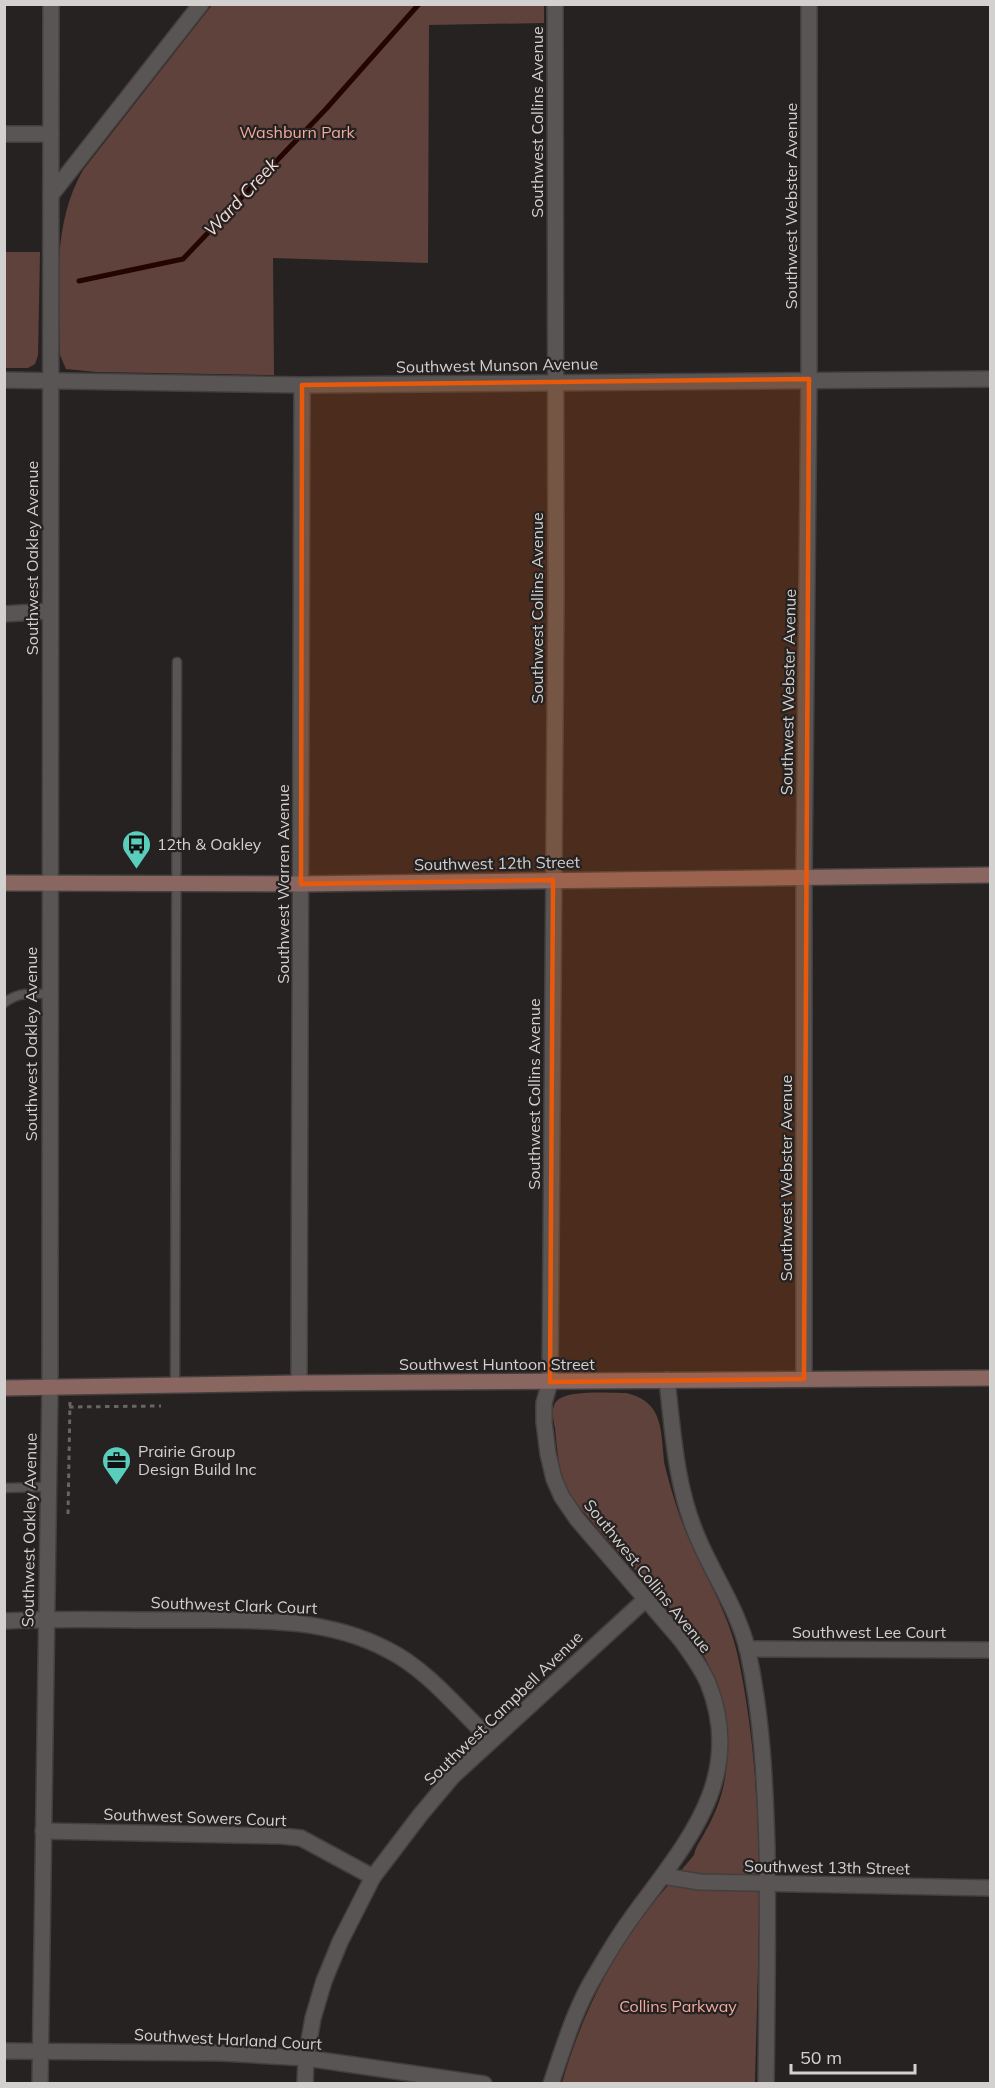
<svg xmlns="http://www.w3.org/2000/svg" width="995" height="2088" font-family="Mulish,sans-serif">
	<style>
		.green { fill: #5f423b }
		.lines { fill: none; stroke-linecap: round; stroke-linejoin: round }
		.stream { stroke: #240502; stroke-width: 5 }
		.service-casing { stroke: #423f3e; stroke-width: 11 }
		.minor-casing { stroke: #423f3e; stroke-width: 18 }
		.tertiary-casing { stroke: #423f3e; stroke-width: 18 }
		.secondary-casing { stroke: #423f3e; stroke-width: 18 }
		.path { stroke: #686564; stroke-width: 3; stroke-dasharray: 4.5 4.5; stroke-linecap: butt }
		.service { stroke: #595554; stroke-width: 8 }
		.minor { stroke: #595554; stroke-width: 15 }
		.tertiary { stroke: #595554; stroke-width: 15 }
		.secondary { stroke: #89665f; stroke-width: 15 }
		.marked { fill: #e8590c; fill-opacity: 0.2; stroke: #e8590c; stroke-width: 4.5; stroke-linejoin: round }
		.labels { text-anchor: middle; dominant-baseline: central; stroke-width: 4.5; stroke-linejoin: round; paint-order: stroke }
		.street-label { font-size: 16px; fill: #d3d1d0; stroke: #262222 }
		.park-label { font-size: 16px; fill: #f1ab9d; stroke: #262222 }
		.poi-label { font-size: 16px; fill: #d3d1d0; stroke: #262222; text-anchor: start }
		.water-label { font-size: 18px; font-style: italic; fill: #f7dad4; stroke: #262222 }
	</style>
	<rect width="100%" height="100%" fill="#262222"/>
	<g class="green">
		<path d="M 212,5 L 544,5 L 544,23 L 429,25 L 428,263 L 273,258 L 274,375 L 96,372 L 66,369 L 60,355 C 59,292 51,226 83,170 Z"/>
		<path d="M 5,252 L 40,252 L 38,355 L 35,364 L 28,368 L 5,368 Z"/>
		<path d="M 626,1393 C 666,1402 660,1434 665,1466 C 668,1479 672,1492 676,1505 C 692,1558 727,1603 738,1657 C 768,1797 758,1942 755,2083 L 562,2083 C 578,2027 602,1974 636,1926 C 653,1901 675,1878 694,1855 C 696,1845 702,1839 706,1830 C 710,1824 713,1816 716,1810 C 733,1768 730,1722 715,1680 C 695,1623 632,1571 593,1523 C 584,1512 572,1500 566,1486 C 558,1469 557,1447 555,1428 C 553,1419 550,1405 559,1399 C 572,1390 610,1393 626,1393 Z"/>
	</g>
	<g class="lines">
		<path class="stream" d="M 79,281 L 183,259 L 326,109 L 419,4"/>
		<defs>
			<g id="service">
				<path d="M 4,1003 C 18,992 32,993 49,994"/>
				<path d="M 175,1385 L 177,662"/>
				<path d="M 4,1488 L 48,1487"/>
			</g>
			<g id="minor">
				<path d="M 4,134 L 51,134"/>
				<path d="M 51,195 L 201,4"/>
				<path d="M 4,380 L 302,385 L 990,379"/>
				<path d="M 4,614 L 50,611"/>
				<path d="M 804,1379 L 804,877 L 809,379 L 809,4"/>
				<path d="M 667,1380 C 673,1433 676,1487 697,1536 C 713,1575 739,1611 748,1652 C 762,1717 765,1781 767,1847 C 768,1926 767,2005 766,2084"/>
				<path d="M 299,1383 L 302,385"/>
				<path d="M 4,1621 C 59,1618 114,1620 169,1620 C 243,1621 321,1614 388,1650 C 428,1670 459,1710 491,1740"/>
				<path d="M 747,1649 L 990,1650"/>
				<path d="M 43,1831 L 282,1836 L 301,1838 L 373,1877"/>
				<path d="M 663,1876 L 700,1882 L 990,1888"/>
				<path d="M 4,2051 L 221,2053 L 306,2058 L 484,2084"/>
				<path d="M 305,2084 L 306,2058 L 313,2018 L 324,1981 L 340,1942 L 373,1877 L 421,1814 L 453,1776 L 646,1599"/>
				<path d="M 551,2084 C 564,2046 575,2008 596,1974 C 608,1953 621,1932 635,1913 C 687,1842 746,1777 708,1683 C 701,1667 691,1654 681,1640 L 577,1519 L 562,1497 L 554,1479 L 548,1454 L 544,1422 L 544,1403 L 550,1382 L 556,593 L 555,4"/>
			</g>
			<path id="tertiary" d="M 40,2084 L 50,1388 L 51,4"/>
			<g id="secondary">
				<path d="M 4,883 L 301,884 L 990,875"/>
				<path d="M 4,1388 L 299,1383 L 990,1378"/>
			</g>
		</defs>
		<use href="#service" class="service-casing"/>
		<use href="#minor" class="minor-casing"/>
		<use href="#tertiary" class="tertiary-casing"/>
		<use href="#secondary" class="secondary-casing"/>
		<g class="path">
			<path d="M 69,1407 L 161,1406"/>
			<path d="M 68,1514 L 70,1402"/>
		</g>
		<use href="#service" class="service"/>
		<use href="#minor" class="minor"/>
		<use href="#tertiary" class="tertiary"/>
		<use href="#secondary" class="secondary"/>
	</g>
	<path class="marked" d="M 809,379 L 804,1379 L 550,1382 L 553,880 L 301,884 L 302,385 Z"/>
	<defs>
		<symbol id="bus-pin" viewBox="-11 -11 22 30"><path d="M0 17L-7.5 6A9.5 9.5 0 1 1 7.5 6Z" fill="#5acebd" stroke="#262222"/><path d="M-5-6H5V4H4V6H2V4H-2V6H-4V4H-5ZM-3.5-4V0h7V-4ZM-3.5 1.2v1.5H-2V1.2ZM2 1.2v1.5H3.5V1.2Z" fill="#111"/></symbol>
		<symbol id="office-pin" viewBox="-11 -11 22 30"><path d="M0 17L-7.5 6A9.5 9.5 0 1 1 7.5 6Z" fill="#5acebd" stroke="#262222"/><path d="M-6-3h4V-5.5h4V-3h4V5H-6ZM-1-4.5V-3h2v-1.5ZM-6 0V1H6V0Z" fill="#111"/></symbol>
	</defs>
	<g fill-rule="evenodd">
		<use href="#bus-pin" x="120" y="828" width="33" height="45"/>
		<use href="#office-pin" x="100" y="1444" width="33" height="45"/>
	</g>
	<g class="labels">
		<g class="street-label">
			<text transform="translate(537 122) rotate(-90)">Southwest Collins Avenue</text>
			<text transform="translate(791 206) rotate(-90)">Southwest Webster Avenue</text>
			<text transform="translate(497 365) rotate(-1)">Southwest Munson Avenue</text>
			<text transform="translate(32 558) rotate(-90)">Southwest Oakley Avenue</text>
			<text transform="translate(537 608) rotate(-90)">Southwest Collins Avenue</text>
			<text transform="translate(788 692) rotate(-89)">Southwest Webster Avenue</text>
			<text transform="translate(497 863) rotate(-1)">Southwest 12th Street</text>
			<text transform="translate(283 884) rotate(-90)">Southwest Warren Avenue</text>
			<text transform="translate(31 1044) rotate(-90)">Southwest Oakley Avenue</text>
			<text transform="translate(534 1094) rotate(-90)">Southwest Collins Avenue</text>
			<text transform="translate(786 1178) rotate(-90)">Southwest Webster Avenue</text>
			<text x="497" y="1364">Southwest Huntoon Street</text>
			<text transform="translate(29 1530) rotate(-89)">Southwest Oakley Avenue</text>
			<text transform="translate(648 1576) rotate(51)">Southwest Collins Avenue</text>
			<text transform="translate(234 1605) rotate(2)">Southwest Clark Court</text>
			<text x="869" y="1632">Southwest Lee Court</text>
			<text transform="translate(503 1708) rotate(-44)">Southwest Campbell Avenue</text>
			<text transform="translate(195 1817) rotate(2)">Southwest Sowers Court</text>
			<text transform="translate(827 1867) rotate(1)">Southwest 13th Street</text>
			<text transform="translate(228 2039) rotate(3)">Southwest Harland Court</text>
		</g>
		<g class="park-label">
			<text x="297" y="132">Washburn Park</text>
			<text x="678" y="2006">Collins Parkway</text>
		</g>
		<g class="poi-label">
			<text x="157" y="844">12th &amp; Oakley</text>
			<text x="138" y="1451">Prairie Group<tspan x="138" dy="18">Design Build Inc</tspan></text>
		</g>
		<g class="water-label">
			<text transform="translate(241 197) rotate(-47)">Ward Creek</text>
		</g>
	</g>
	<rect width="995" height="2088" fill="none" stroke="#d3d1d0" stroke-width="12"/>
	<path d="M791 2064v9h124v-9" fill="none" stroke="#d3d1d0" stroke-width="3"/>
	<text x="800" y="2064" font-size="18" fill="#d3d1d0" stroke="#262222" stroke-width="4.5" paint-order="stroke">50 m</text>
</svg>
